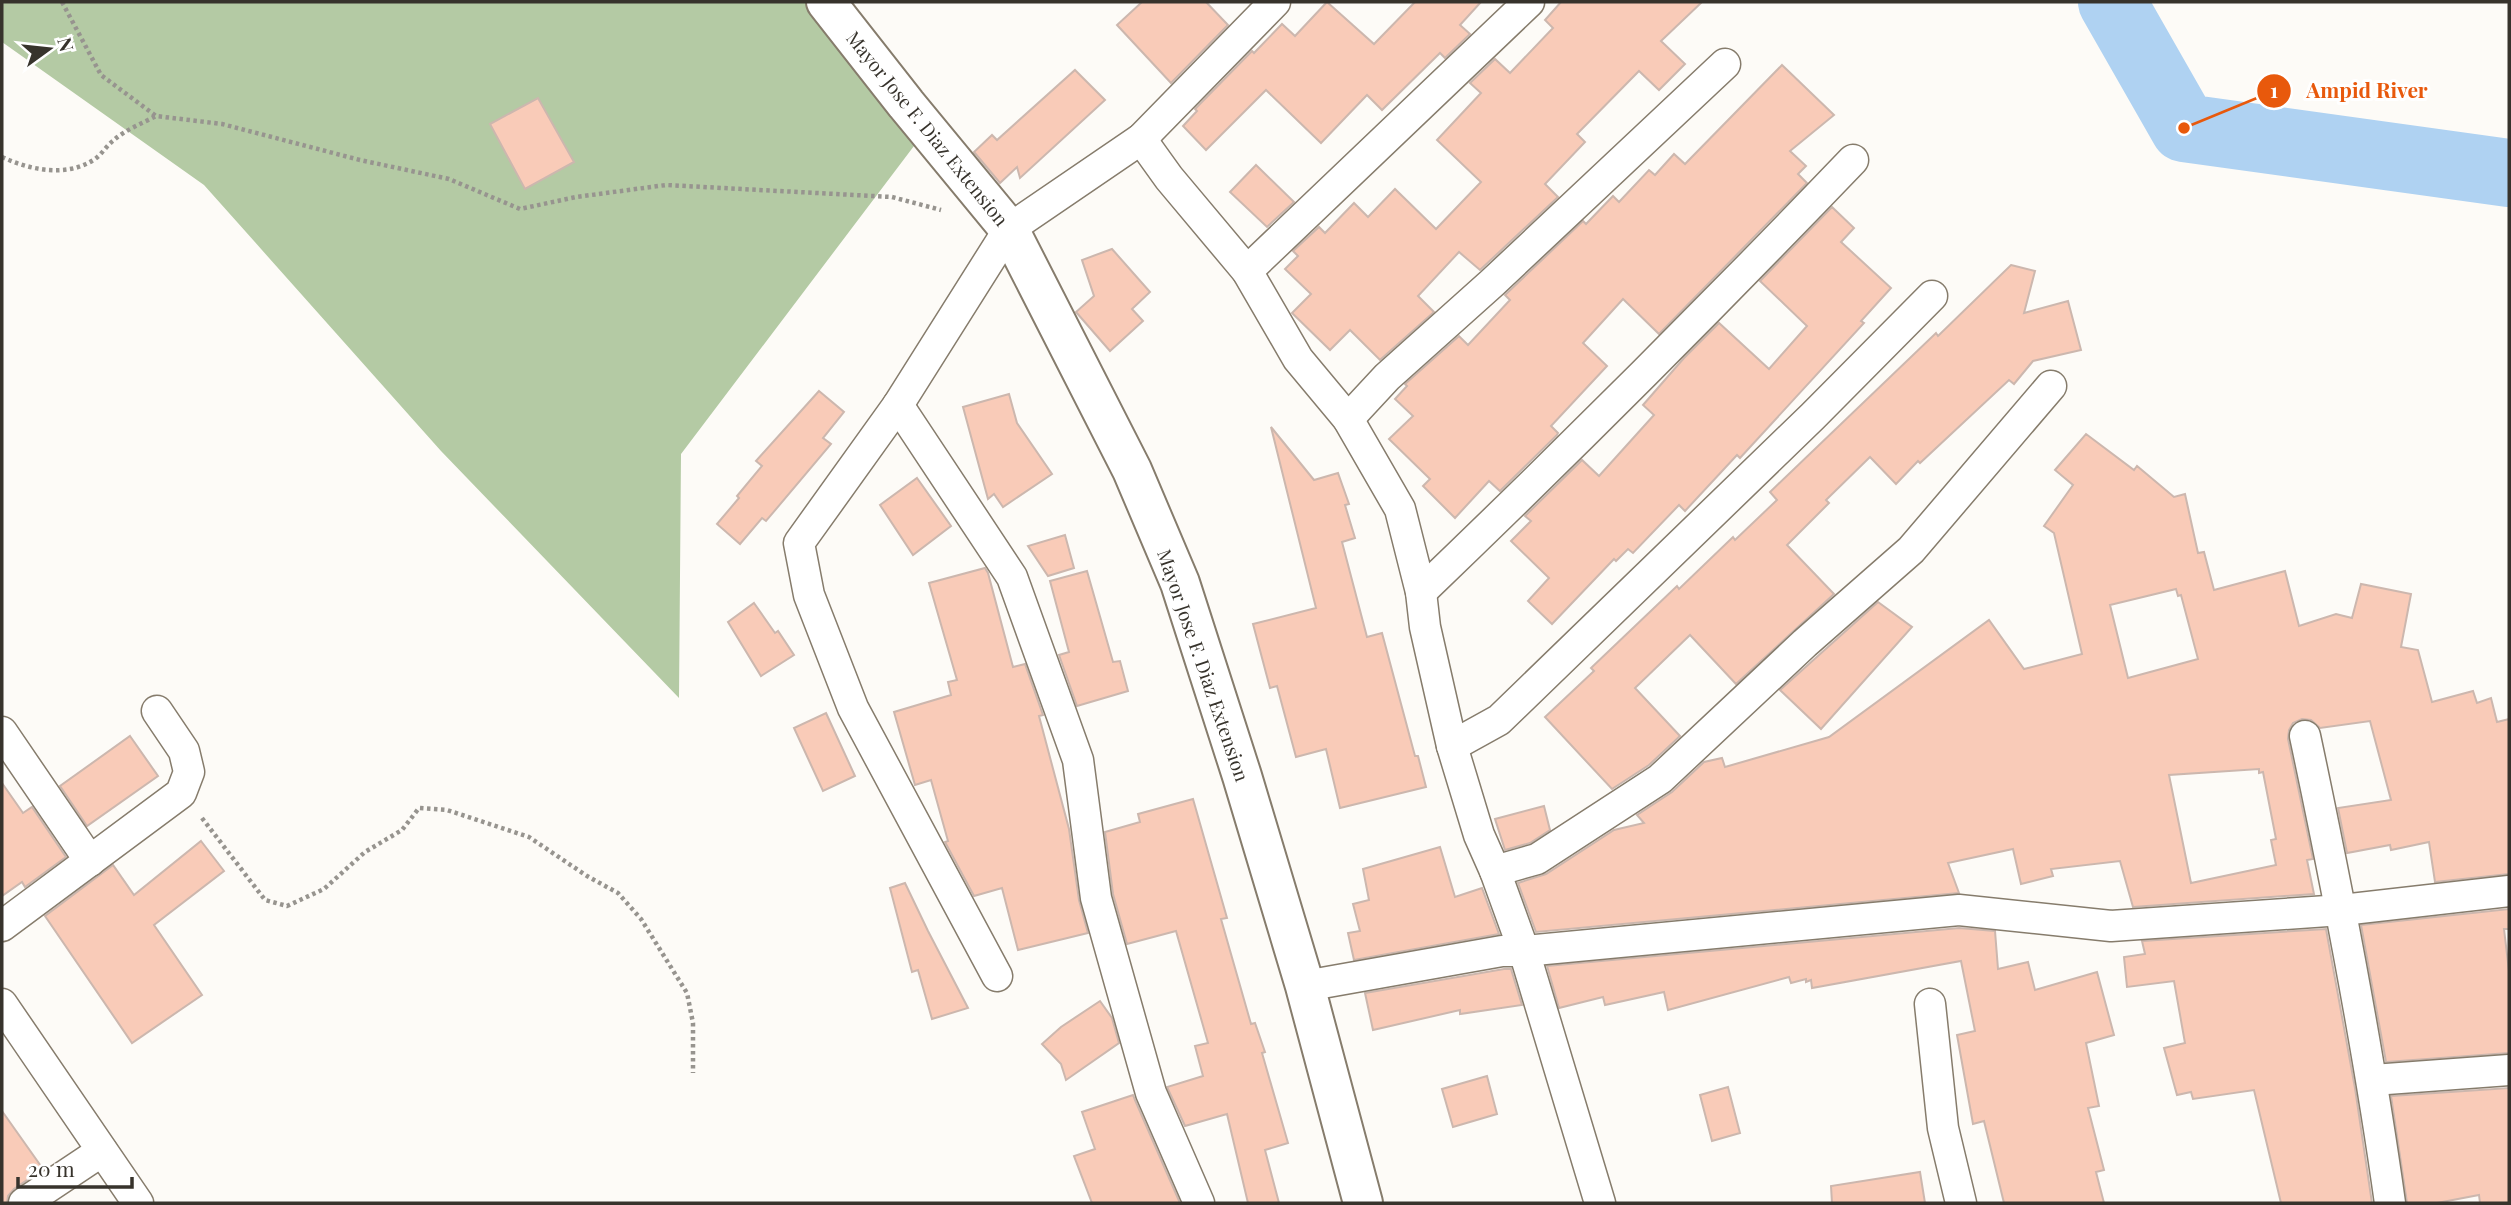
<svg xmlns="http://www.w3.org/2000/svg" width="2511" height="1205" font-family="'Playfair Display',serif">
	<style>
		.forest { fill: #b4caa4 }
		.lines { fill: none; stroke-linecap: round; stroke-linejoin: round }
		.river { stroke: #afd2f2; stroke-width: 68 }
		.building { fill: #f9cbb8; stroke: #ccb7ae; stroke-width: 2; fill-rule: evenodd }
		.street-casing { stroke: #867c6c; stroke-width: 33 }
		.secondary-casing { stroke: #867c6c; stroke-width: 42 }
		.path { stroke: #97948f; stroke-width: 4.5; stroke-dasharray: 3.5 3.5; stroke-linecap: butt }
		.street { stroke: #fff; stroke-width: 30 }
		.secondary { stroke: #fff; stroke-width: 38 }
		.labels { text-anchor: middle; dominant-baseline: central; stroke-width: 6; stroke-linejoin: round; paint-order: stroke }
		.street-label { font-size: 19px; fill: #37332c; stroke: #fff }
		.leader { fill: none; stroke: #e8590c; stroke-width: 2.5 }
		.callout-dot { fill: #e8590c; stroke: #fff; stroke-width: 2.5 }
		.mark-label { font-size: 21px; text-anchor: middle; font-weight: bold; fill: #fff }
		.callout-label { font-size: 21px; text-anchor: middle; font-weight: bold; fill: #e8590c; stroke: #fff; stroke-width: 6; stroke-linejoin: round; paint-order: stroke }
	</style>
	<rect width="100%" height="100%" fill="#fdfbf7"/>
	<path class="forest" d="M 2,2 L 808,2 L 917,142 L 681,454 L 679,698 L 441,451 L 204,185 L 2,42 Z"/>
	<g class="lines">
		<path class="river" d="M 2112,2 L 2184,128 L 2509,173"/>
	</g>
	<g class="building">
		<path d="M 1142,2 L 1206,2 L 1228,25 L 1171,83 L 1117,25 Z"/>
		<path d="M 1327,2 L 1374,44 L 1415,2 L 1481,2 L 1460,25 L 1470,34 L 1445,58 L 1440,53 L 1382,110 L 1367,95 L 1321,143 L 1266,90 L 1206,150 L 1183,126 L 1197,111 L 1195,109 L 1252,51 L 1254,53 L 1282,24 L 1295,36 Z"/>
		<path d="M 1561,2 L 1702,2 L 1661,41 L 1685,64 L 1659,90 L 1639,71 L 1577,134 L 1585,142 L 1545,184 L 1558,197 L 1480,270 L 1459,252 L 1418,296 L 1434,312 L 1380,360 L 1350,330 L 1330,350 L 1292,313 L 1311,294 L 1285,269 L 1298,256 L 1293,251 L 1319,227 L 1325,233 L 1354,203 L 1368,217 L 1395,189 L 1436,229 L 1481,182 L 1437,140 L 1481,93 L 1470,83 L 1495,59 L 1510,73 L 1553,28 L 1545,20 Z"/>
		<path d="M 1782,65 L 1834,115 L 1790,151 L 1806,166 L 1798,174 L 1807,183 L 1659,334 L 1623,299 L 1583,343 L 1607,366 L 1551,426 L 1558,433 L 1557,435 L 1500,491 L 1489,481 L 1455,518 L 1423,486 L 1430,479 L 1389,439 L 1413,416 L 1395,399 L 1407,386 L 1405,384 L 1459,336 L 1468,345 L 1510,300 L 1505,295 L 1583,221 L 1586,224 L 1613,196 L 1619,202 L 1649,170 L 1655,175 L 1674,154 L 1685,164 Z"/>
		<path d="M 1075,70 L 1105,100 L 1020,178 L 1017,167 L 1000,183 L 974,152 L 992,135 L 997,140 Z"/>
		<path d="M 538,98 L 574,162 L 525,189 L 490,124 Z"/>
		<path d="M 1256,165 L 1294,202 L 1267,227 L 1230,192 Z"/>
		<path d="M 1832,207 L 1854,228 L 1841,242 L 1891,288 L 1861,321 L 1864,323 L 1740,458 L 1737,455 L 1685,511 L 1679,505 L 1633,553 L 1628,549 L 1616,561 L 1614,559 L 1552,624 L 1528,601 L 1549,578 L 1511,541 L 1531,521 L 1525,516 L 1582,460 L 1599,476 L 1654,415 L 1643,405 L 1684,358 L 1719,323 L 1769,369 L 1807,326 L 1760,281 Z"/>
		<path d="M 1112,249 L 1150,292 L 1132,309 L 1143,321 L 1110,351 L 1076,312 L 1094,296 L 1082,260 Z"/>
		<path d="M 2011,265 L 2035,271 L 2024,313 L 2068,301 L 2081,350 L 2033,361 L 2014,384 L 2009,380 L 1920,463 L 1918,461 L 1896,484 L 1870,457 L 1826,500 L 1829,503 L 1787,545 L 1834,594 L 1736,684 L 1690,635 L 1635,688 L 1680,736 L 1649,765 L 1612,789 L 1545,717 L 1594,671 L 1591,668 L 1677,586 L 1679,589 L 1733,537 L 1735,540 L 1777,500 L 1770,492 L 1936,333 L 1938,336 Z"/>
		<path d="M 819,391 L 844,412 L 823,438 L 831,444 L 766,521 L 762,518 L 740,544 L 717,524 L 739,498 L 737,496 L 762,466 L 756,461 Z"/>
		<path d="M 1009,394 L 1017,423 L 1052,474 L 1003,507 L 994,494 L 988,499 L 963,407 Z"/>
		<path d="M 1271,427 L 1314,480 L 1338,473 L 1349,504 L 1345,505 L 1355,538 L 1342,542 L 1367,637 L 1382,633 L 1415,756 L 1418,756 L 1426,787 L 1340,808 L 1326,749 L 1296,757 L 1277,686 L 1270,688 L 1253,624 L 1316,608 Z"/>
		<path d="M 2086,434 L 2134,470 L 2137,466 L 2174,497 L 2185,494 L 2198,553 L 2204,552 L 2214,590 L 2285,571 L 2299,626 L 2336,614 L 2352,618 L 2361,584 L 2411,594 L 2401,647 L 2418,650 L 2432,702 L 2473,691 L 2477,703 L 2491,698 L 2497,722 L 2509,719 L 2509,874 L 2435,882 L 2429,842 L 2391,850 L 2390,845 L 2347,853 L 2338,808 L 2391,800 L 2370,721 L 2320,728 L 2311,720 L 2302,719 L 2293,723 L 2289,730 L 2288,739 L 2313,859 L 2307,860 L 2314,894 L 2133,907 L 2120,861 L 2051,869 L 2053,876 L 2021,884 L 2013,849 L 1948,863 L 1959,893 L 1536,932 L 1518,883 L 1546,874 L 1614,830 L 1644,823 L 1637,815 L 1672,792 L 1704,762 L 1722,758 L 1725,767 L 1829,737 L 1989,620 L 2024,669 L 2082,654 L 2054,533 L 2044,526 L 2073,485 L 2055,470 ZM 2176,589 L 2178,596 L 2181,595 L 2198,659 L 2128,678 L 2110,605 ZM 2259,769 L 2259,773 L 2263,772 L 2276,839 L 2271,840 L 2276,865 L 2191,883 L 2169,775 Z"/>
		<path d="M 917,478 L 951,526 L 913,555 L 880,505 Z"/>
		<path d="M 1065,535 L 1074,568 L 1048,576 L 1028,546 Z"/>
		<path d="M 985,568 L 988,573 L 1013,667 L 1025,664 L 1043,715 L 1039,716 L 1069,829 L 1079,900 L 1088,933 L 1018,950 L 1002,888 L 974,896 L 945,842 L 948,841 L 931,780 L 915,785 L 894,712 L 951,695 L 948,682 L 957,680 L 929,583 Z"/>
		<path d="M 1087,571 L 1113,662 L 1120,661 L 1128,691 L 1077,706 L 1059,655 L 1069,652 L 1050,581 Z"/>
		<path d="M 1878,602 L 1912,627 L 1821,729 L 1780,690 Z"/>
		<path d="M 754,603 L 775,633 L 778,631 L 794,655 L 761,676 L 728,622 Z"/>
		<path d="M 826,713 L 855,776 L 823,791 L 794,728 Z"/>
		<path d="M 130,736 L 158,776 L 87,826 L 60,786 Z"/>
		<path d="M 2,783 L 23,813 L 32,807 L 66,857 L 25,887 L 22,882 L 2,896 Z"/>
		<path d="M 1193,799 L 1227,918 L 1221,919 L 1251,1024 L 1255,1023 L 1265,1052 L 1262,1053 L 1288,1143 L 1265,1150 L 1279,1203 L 1248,1203 L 1227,1114 L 1185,1126 L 1167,1087 L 1203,1076 L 1195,1046 L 1208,1043 L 1176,931 L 1127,944 L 1113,894 L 1105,832 L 1140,822 L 1138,814 Z"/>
		<path d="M 1544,806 L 1550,830 L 1530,843 L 1505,850 L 1495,819 Z"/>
		<path d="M 201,841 L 224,871 L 154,925 L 202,995 L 132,1043 L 45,916 L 113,865 L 134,895 Z"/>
		<path d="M 1440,847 L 1455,897 L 1482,888 L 1499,934 L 1354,960 L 1348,933 L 1360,931 L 1353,904 L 1369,900 L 1363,869 Z"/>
		<path d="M 905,883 L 928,931 L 968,1008 L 932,1019 L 918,970 L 912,972 L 890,888 Z"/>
		<path d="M 2509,909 L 2509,929 L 2504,929 L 2509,971 L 2509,1053 L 2386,1062 L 2361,925 Z"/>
		<path d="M 1959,928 L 1995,931 L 1998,969 L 2028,962 L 2035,990 L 2097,972 L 2114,1035 L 2086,1043 L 2099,1106 L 2088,1108 L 2104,1170 L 2096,1172 L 2104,1203 L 2004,1203 L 1984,1121 L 1973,1124 L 1957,1035 L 1975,1031 L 1961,961 L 1812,988 L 1811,980 L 1806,982 L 1806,979 L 1791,983 L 1789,977 L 1668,1010 L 1664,992 L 1605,1005 L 1603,997 L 1559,1008 L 1547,966 Z"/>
		<path d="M 2326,929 L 2355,1088 L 2372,1203 L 2281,1203 L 2254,1090 L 2193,1099 L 2191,1092 L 2177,1095 L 2164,1048 L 2185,1043 L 2174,981 L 2127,987 L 2124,957 L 2145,954 L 2142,941 Z"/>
		<path d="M 1504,969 L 1511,969 L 1522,1005 L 1460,1014 L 1460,1010 L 1373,1030 L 1365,993 Z"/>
		<path d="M 1100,1001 L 1112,1018 L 1119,1043 L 1066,1080 L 1061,1064 L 1042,1044 L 1061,1027 Z"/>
		<path d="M 1487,1076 L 1497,1114 L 1453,1127 L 1442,1089 Z"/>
		<path d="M 1728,1087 L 1740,1133 L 1712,1141 L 1700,1095 Z"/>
		<path d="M 2509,1088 L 2509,1203 L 2480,1203 L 2479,1195 L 2437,1203 L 2407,1203 L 2391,1096 Z"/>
		<path d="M 1133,1095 L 1135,1100 L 1180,1203 L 1092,1203 L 1074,1156 L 1095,1149 L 1082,1112 Z"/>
		<path d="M 2,1111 L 43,1169 L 14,1189 L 8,1196 L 7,1203 L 2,1203 Z"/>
		<path d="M 1920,1172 L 1925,1203 L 1832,1203 L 1831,1186 Z"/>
	</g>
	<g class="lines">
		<defs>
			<g id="street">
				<path d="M 1141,139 L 1169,178 L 1247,271 L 1298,359 L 1348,419 L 1400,509 L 1421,592 L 1425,627 L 1452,746 L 1479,835 L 1495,871 L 1524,951 L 1600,1203"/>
				<path d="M 1247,271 L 1529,2"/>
				<path d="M 898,405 L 1012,577 L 1078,760 L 1096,898 L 1151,1093 L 1199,1203"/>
				<path d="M 1348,419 L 1387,377 L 1492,283 L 1725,64"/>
				<path d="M 1421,592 C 1568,451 1712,307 1853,160"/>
				<path d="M 2,732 L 90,861"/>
				<path d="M 2305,736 C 2338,891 2368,1046 2390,1203"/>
				<path d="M 1452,746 L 1499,720 L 1813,416 L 1932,296"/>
				<path d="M 1495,871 L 1537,859 L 1660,779 L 1805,643 L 1911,550 L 2051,386"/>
				<path d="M 2,926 L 181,793 L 189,772 L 184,751 L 157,711"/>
				<path d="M 997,976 L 853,708 L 809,595 L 799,543 L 898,405 L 1009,229 L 1141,139 L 1275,2"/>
				<path d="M 1305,986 L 1502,951 L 1524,951 L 1959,910 L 2111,926 L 2342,910 L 2509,891"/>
				<path d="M 2,1004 L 138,1203"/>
				<path d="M 1930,1004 L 1943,1128 L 1961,1203"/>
				<path d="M 2373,1080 L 2509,1070"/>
				<path d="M 24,1203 L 102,1151"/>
			</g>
			<path id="secondary" d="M 826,2 L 906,104 L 1009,229 L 1132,470 L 1180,583 L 1242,776 L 1305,986 L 1363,1203"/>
		</defs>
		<use href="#street" class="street-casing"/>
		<use href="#secondary" class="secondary-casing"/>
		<g class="path">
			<path d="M 62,2 L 101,75 L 156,116 L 222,124 L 360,160 L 449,179 L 520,209 L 576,197 L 666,185 L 892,197 L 941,210"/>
			<path d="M 2,157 C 30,170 67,178 95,159 C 102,154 107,145 114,140 C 125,130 143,123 156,116"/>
			<path d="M 202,818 L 265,900 L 287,906 L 324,889 L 365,852 L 402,830 L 419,808 L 447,810 L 529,837 L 587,876 L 618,893 L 641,919 L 687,993 L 693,1023 L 693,1073"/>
		</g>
		<use href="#street" class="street"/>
		<use href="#secondary" class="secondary"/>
	</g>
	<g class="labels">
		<g class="street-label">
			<text transform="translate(928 128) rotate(51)">Mayor Jose F. Diaz Extension</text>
			<text transform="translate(1204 665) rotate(71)">Mayor Jose F. Diaz Extension</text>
		</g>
	</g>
	<path class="leader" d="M2184 128L2274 91"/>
	<g class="callout-dot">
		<circle cx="2184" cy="128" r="7"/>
		<circle cx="2274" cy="91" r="18"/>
	</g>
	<g class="mark-label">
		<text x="2274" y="98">1</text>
	</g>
	<g class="callout-label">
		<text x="2367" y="98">Ampid River</text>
	</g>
	<rect width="2511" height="1205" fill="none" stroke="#37332c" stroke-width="7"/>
	<g transform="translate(49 49) rotate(75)" stroke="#ffffff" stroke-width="5" paint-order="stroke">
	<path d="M0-5L12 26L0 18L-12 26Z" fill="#37332c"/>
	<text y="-10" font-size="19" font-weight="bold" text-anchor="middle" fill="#37332c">N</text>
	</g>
	<path d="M18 1177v10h114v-10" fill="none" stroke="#37332c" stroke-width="3.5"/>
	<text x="28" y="1177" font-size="21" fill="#37332c" stroke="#ffffff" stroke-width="5" paint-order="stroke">20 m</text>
</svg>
